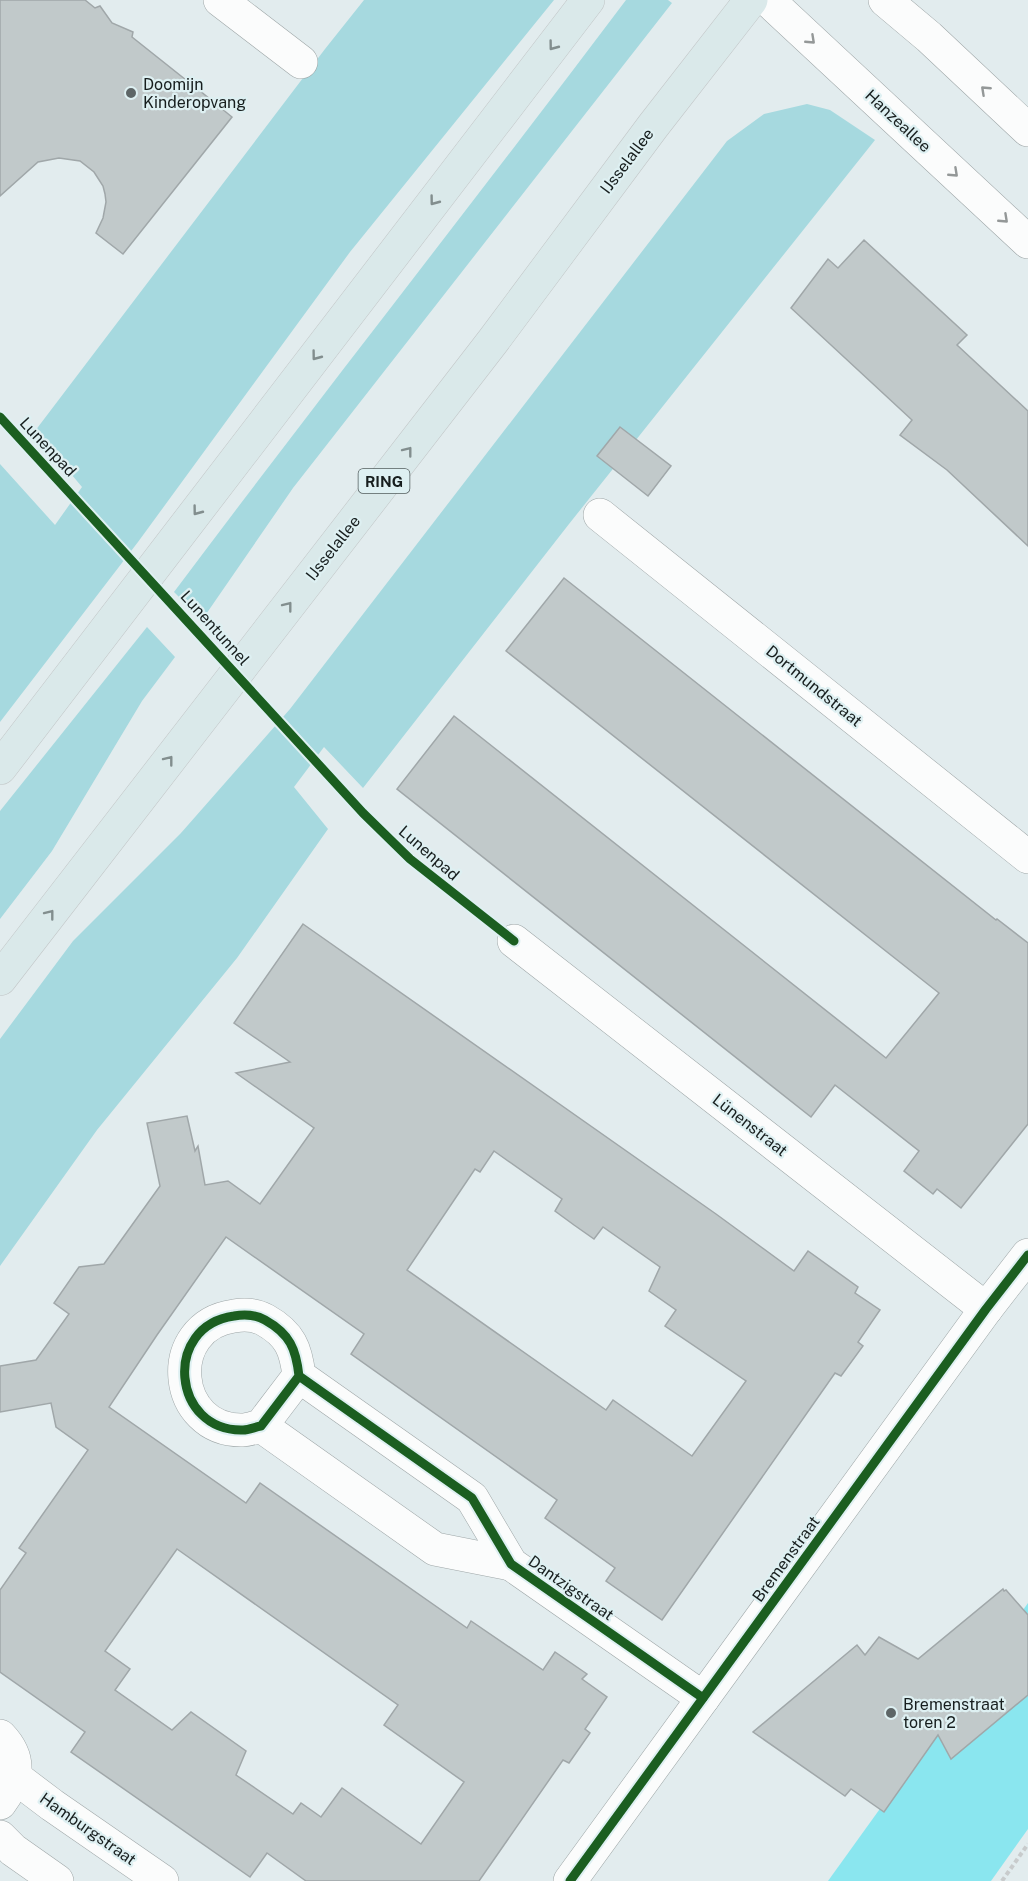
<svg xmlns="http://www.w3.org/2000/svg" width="1028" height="1881" font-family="'Public Sans',sans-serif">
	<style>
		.green { fill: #a6d9df }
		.water { fill: #8ae6ef }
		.building { fill: #c1c9ca; stroke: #a0a7a9; stroke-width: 1.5; fill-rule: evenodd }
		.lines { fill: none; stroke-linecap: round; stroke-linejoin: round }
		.minor-casing { stroke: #9ea6a7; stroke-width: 34 }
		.major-casing { stroke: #c2c6c7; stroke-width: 34 }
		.path { stroke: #c8cbcc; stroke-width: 4; stroke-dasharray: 4.5 3; stroke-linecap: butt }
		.minor { stroke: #fbfcfc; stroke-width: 33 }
		.major { stroke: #dae9ea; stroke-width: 33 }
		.cycleway-casing { stroke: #def0f2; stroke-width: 13 }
		.cycleway { stroke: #1b5e20; stroke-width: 9 }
		.oneway { stroke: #949898 }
		.oneway2 { stroke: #828e8e }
		.poi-dot { fill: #5e6667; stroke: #def0f2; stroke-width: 2 }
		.labels { text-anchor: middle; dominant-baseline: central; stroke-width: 4.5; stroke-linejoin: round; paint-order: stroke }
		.shield { fill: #def0f2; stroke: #535d5e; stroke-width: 1.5 }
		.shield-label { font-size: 15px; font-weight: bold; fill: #171e1e }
		.poi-label { font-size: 16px; fill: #171e1e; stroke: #def0f2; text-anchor: start }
		.street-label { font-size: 16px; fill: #171e1e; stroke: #def0f2 }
	</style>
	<rect width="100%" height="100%" fill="#e2ecee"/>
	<g class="green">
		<path d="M 364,0 L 554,0 L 350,252 L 138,542 L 0,722 L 0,464 L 55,525 L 82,487 L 35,431 L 325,49 Z"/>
		<path d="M 626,0 L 668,0 L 672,3 L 293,488 L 202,620 L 174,592 C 323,393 477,198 626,0 Z"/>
		<path d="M 807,104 L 830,110 L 875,140 L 569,524 L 363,788 L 324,747 L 294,787 L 328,829 L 237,958 L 97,1130 L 0,1266 L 0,1039 L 73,941 L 181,833 L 290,709 L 727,141 L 764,114 Z"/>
		<path d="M 147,627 L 175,657 L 142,701 L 52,851 L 0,919 L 0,811 Z"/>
	</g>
	<path class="water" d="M 1028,1603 L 1028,1829 L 991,1881 L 828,1881 Z"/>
	<g class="building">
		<path d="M 0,0 L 85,0 L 95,8 L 100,6 L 112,23 L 133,32 L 132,37 L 191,84 L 194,89 L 200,91 L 232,117 L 123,254 L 96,233 L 103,218 L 106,202 L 105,194 L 103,186 L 94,172 L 80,161 L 59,158 L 38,162 L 0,196 Z"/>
		<path d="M 864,240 L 967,335 L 957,345 L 1028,411 L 1028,546 L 947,470 L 900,435 L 912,420 L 791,308 L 828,259 L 838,268 Z"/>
		<path d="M 620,427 L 671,466 L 648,496 L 597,456 Z"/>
		<path d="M 564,578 L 996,920 L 997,919 L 1028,943 L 1028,1124 L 961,1208 L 937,1189 L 933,1194 L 904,1171 L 919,1151 L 835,1085 L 811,1117 L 397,789 L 454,716 L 886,1058 L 939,993 L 506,651 Z"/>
		<path d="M 303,924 L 716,1214 L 794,1271 L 808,1251 L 858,1287 L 855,1293 L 880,1310 L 858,1342 L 863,1346 L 841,1376 L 835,1373 L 662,1620 L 606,1581 L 615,1568 L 545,1518 L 557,1500 L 351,1354 L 364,1334 L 226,1237 L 157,1335 L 109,1407 L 246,1503 L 260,1483 L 467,1628 L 471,1621 L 543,1670 L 555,1652 L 587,1674 L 582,1679 L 607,1697 L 585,1729 L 590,1733 L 569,1763 L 563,1760 L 479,1881 L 306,1881 L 267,1853 L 250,1877 L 71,1752 L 85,1732 L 0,1672 L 0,1590 L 26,1553 L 19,1548 L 88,1450 L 56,1427 L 51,1403 L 0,1412 L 0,1366 L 36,1360 L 69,1314 L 54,1303 L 79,1267 L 104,1264 L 160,1186 L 147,1123 L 187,1116 L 195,1151 L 198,1146 L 205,1185 L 228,1181 L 260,1204 L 314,1128 L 236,1073 L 290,1062 L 234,1023 ZM 494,1151 L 562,1199 L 555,1211 L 574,1225 L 594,1239 L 603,1227 L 660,1267 L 649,1291 L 676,1310 L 665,1326 L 746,1381 L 692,1456 L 613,1400 L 606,1410 L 407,1270 L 475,1169 L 480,1172 ZM 177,1549 L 398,1705 L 384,1725 L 464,1782 L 421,1844 L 342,1788 L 321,1817 L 301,1803 L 293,1814 L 236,1775 L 246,1751 L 191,1712 L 172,1730 L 115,1690 L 130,1669 L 105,1651 Z"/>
		<path d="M 1003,1589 L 1004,1591 L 1006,1590 L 1028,1615 L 1028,1695 L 951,1759 L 938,1735 L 884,1812 L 851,1789 L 845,1796 L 753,1732 L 857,1645 L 865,1655 L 879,1637 L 918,1659 Z"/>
	</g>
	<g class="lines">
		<defs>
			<g id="minor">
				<path d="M 220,0 L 301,62"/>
				<path d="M 768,0 L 1028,242"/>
				<path d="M 885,0 L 929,37 L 1028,130"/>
				<path d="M 600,515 L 1028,857"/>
				<path d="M 514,941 L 986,1309"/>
				<path d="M 299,1376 L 261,1426 C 255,1427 249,1430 243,1430 C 172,1432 162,1326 234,1316 C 245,1314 256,1315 265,1320 C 290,1334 296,1349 299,1376 L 472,1498 L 511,1564 L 703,1698"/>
				<path d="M 261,1426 L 435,1549 L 511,1564"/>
				<path d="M 0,1736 C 22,1759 18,1779 0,1803"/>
				<path d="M 15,1777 L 52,1805 L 162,1881"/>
				<path d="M 0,1837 L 13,1850 L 57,1881"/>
				<path d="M 570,1881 L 986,1309 L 1028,1255"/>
			</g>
			<g id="major">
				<path d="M 0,768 L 588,0"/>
				<path d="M 0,979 L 493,341 L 653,126 L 751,0"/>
			</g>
		</defs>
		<use href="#minor" class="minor-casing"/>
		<use href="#major" class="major-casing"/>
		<path class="path" d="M 1002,1881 L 1028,1844"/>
		<use href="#minor" class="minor"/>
		<use href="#major" class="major"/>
		<defs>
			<g id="cycleway">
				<path d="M 0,417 L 363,813 L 410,859 L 514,941"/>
				<path d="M 299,1376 L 261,1426 C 255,1427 249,1430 243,1430 C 172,1432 162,1326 234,1316 C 245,1314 256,1315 265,1320 C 290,1334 296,1349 299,1376 L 472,1498 L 511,1564 L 703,1698"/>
				<path d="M 570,1881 L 986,1309 L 1028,1255"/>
			</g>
		</defs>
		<use href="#cycleway" class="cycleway-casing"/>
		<use href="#cycleway" class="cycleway"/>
	</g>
	<defs><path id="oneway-chevron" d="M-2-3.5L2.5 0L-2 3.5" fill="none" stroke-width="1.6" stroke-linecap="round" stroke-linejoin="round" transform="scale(1.5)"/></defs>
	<g class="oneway">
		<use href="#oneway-chevron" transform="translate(811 40) rotate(43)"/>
		<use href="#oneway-chevron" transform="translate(985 90) rotate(-137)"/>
		<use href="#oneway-chevron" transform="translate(954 173) rotate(43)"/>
		<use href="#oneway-chevron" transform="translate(1004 219) rotate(43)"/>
	</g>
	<g class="oneway2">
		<use href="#oneway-chevron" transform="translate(553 46) rotate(127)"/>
		<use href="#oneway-chevron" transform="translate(434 201) rotate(127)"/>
		<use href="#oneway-chevron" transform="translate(316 356) rotate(127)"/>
		<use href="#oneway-chevron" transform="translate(408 451) rotate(-52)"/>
		<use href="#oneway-chevron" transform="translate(197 511) rotate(127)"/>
		<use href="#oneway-chevron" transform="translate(288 606) rotate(-52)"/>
		<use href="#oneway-chevron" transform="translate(169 760) rotate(-52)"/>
		<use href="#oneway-chevron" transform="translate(50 914) rotate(-52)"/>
	</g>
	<g class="poi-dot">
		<circle cx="131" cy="93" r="6"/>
		<circle cx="891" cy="1713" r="6"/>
	</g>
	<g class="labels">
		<rect class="shield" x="358.5" y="469" width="51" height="24" rx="4.5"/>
		<g class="shield-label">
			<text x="384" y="481">RING</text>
		</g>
		<g class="poi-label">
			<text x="143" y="84">Doomijn<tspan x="143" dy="18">Kinderopvang</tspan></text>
			<text x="903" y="1704">Bremenstraat<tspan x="903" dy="18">toren 2</tspan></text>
		</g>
		<g class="street-label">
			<text transform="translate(898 121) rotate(43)">Hanzeallee</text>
			<text transform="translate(627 161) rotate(-53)">IJsselallee</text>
			<text transform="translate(48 447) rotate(47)">Lunenpad</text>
			<text transform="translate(333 548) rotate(-52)">IJsselallee</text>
			<text transform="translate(215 628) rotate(48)">Lunentunnel</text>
			<text transform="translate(814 686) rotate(39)">Dortmundstraat</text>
			<text transform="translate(429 853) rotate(41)">Lunenpad</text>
			<text transform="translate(750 1125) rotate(38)">Lünenstraat</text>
			<text transform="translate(786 1559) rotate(-54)">Bremenstraat</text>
			<text transform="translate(571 1588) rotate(35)">Dantzigstraat</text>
			<text transform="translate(88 1829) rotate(35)">Hamburgstraat</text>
		</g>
	</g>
</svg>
